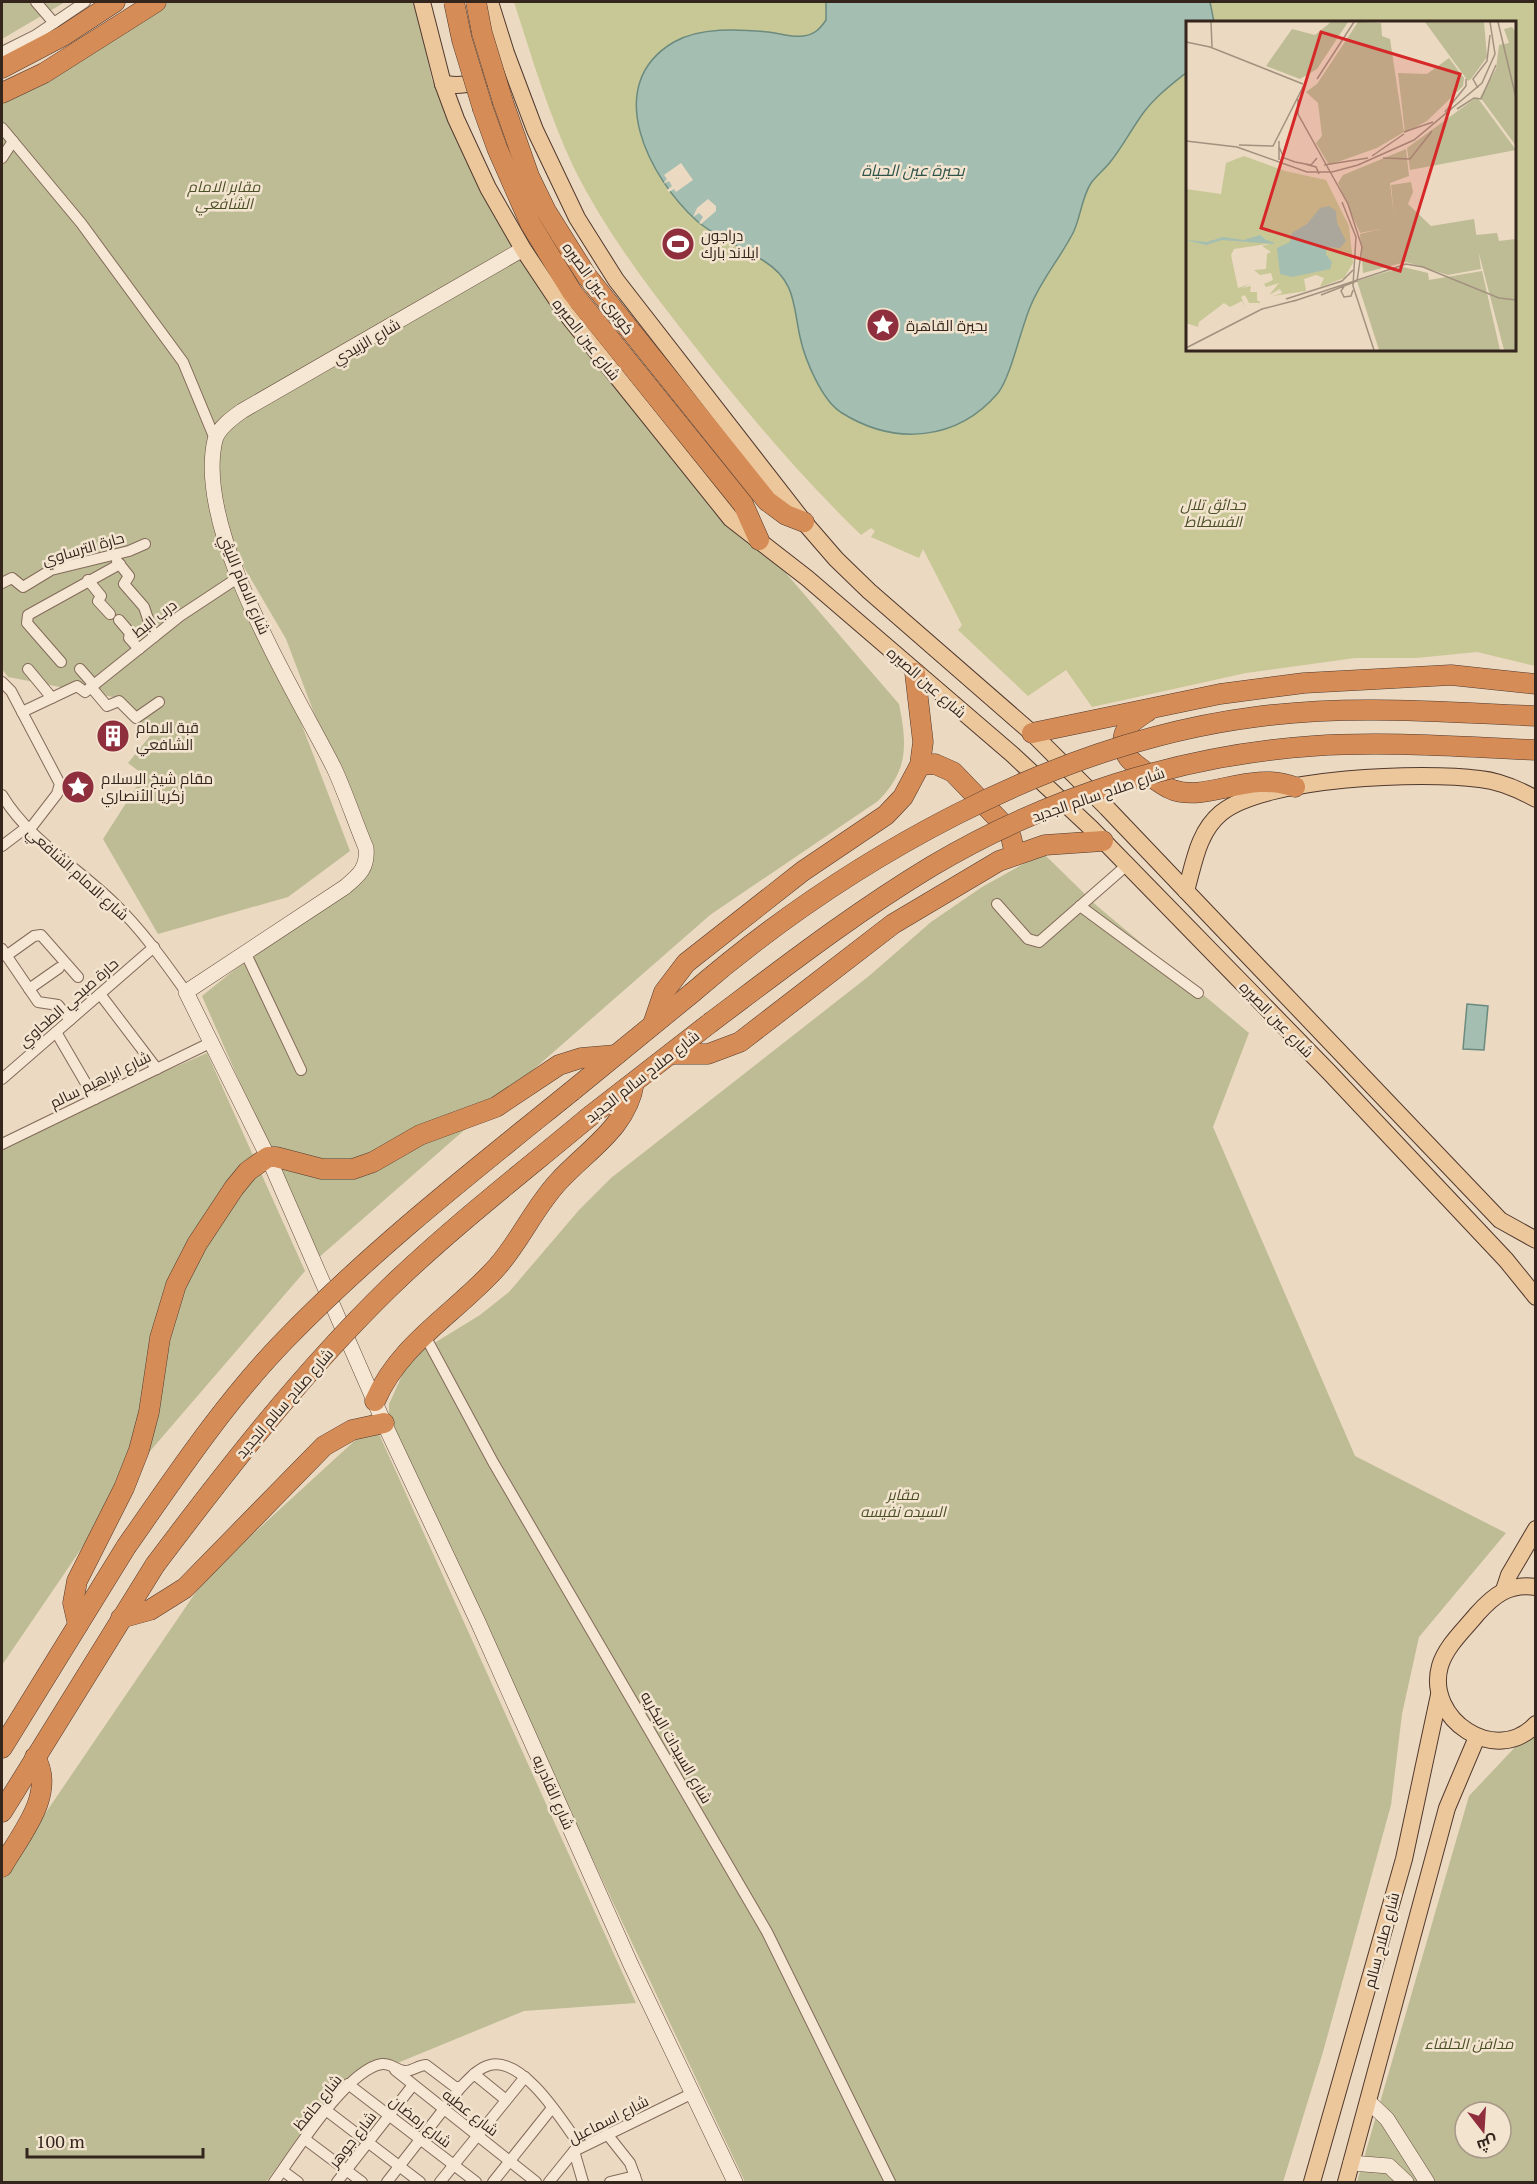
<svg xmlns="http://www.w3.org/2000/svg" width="1537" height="2184" font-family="'PT Serif',Cairo,serif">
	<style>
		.green { fill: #c8c796; fill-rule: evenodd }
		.cemetery { fill: #bdbc95; fill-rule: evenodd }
		.water { fill: #a4beb2; stroke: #6c8b7f; stroke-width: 1.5 }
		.pier { fill: #ebd9c1 }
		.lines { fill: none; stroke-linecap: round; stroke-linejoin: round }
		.street-casing { stroke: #836a5a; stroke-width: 12 }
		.secondary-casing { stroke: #654c3d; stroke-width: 16 }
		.primary-casing { stroke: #51392e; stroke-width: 18 }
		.highway-casing { stroke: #51392e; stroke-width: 21 }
		.street { stroke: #f6e7d4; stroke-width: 10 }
		.secondary { stroke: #f6e7d4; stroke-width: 15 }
		.primary { stroke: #ecc79b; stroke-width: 16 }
		.highway { stroke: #d68c56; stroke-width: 20 }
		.highway-bridge-casing { stroke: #51392e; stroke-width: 21; stroke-linecap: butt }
		.highway-bridge { stroke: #d68c56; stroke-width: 20 }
		.labels { text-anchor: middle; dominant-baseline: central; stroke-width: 5; stroke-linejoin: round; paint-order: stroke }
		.park-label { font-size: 15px; font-style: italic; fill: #4a4f25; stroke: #f3e4d0 }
		.poi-label { font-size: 15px; fill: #34251d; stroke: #f3e4d0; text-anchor: start }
		.street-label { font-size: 15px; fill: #34251d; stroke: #f3e4d0 }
		.water-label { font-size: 16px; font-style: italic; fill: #2d534b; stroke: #f3e4d0 }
		.inset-road { fill: none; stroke: #a2917f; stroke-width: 1.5 }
		.view { fill: #d62828; fill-opacity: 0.15; stroke: #d62828; stroke-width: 3 }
		.inset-edge { fill: none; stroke: #34251d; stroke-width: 3 }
	</style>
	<rect width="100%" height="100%" fill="#ebd9c1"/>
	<path class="green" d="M 514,2 L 1535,2 L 1535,666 L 1477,652 L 1416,658 L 1355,658 L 1246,673 L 1092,707 L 1066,670 L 1028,696 L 958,630 L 962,625 L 923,549 L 919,558 L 871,537 L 875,531 L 871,528 L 861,535 C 795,471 738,402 682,330 C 642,279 603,226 574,168 C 549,115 532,58 514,2 ZM 1188,22 L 1514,22 L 1514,350 L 1188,350 Z"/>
	<g class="cemetery">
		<path d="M 2,2 L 65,2 L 2,39 Z"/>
		<path d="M 169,2 L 415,2 L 432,80 L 512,246 L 229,414 L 206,474 L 350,851 L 288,897 L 158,934 L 103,839 L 144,775 L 128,763 L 150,736 L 123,699 L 8,677 L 2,669 L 2,98 L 132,26 Z"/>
		<path d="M 522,256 L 563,315 L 899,704 C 907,744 909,770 878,801 L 710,915 L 317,1259 L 202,996 L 370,861 L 286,639 L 231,545 L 217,498 L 221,437 L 233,422 Z"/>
		<path d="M 1043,853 L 1097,906 L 1249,1033 L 1213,1127 L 1355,1456 L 1506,1533 L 1419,1637 L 1402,1714 L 1391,1805 L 1323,2052 L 1283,2182 L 745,2182 L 389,1428 L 389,1404 L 405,1369 L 423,1350 L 480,1315 L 509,1292 L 579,1210 L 611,1178 L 869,976 L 931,922 L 982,887 Z"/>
		<path d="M 207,1053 L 305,1271 L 139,1464 L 2,1665 L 2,1143 Z"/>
		<path d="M 374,1423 L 636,2003 L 524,2011 L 334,2089 L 266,2182 L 2,2182 L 2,1877 L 198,1589 L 230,1555 Z"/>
		<path d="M 1535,1726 L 1535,2182 L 1357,2182 L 1469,1796 ZM 1465,2112 L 1501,2112 L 1501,2148 L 1465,2148 Z"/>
	</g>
	<g class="water">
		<path d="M 826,2 L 1210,2 L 1214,22 L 1188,22 L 1187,72 C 1172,84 1156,96 1144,112 C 1132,128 1123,146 1111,161 C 1105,169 1097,175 1091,183 C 1081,199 1081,217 1073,233 C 1060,258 1042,279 1031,305 C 1021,327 1011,377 998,393 C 957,441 895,446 842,413 C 822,401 805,360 800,337 C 793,305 796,281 764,261 C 742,247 717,238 697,221 C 650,179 600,85 674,42 C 700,27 739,29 768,32 C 779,33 791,38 803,36 C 814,35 820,29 826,20 Z"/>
		<path d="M 1467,1004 L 1488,1006 L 1484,1050 L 1463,1049 Z"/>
	</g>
	<g class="pier">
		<path d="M 681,163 L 693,180 L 676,192 L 674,189 L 669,192 L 667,190 L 672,186 L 669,181 L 663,184 L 667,179 L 664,175 Z"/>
		<path d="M 708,199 L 716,206 L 716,211 L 701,224 L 699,223 L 703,217 L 699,213 L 693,217 L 697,208 Z"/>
	</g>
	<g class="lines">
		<defs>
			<g id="street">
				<path d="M 36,2 L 54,23"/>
				<path d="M 2,52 L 36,35 L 85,2"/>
				<path d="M 2,128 L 81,223 L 183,362 L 215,439"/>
				<path d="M 2,158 L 13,141"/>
				<path d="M 117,561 L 129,576 L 124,584 L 144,607 L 154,637"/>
				<path d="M 88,580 L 101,596 L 98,601 L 110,614"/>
				<path d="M 2,583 L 12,578 L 23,587 L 51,570 L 129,551 L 145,544"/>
				<path d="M 119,620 L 130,633 L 129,638 L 139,649"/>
				<path d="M 61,662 L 27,623 L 28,615 L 120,564"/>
				<path d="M 28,669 L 52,698"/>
				<path d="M 80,669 L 94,685"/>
				<path d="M 2,682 L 11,691 L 60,784 L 57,794 L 30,829"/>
				<path d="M 91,687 L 107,706 L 119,701 L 136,718 L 159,702"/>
				<path d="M 22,712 L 77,686 L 85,692 L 180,616 L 239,577"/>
				<path d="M 2,795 C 28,839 77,867 114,903 C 141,929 164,961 186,992"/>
				<path d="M 2,846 L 27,827"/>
				<path d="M 997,904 L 1028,939 L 1039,942 L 1127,865"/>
				<path d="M 1080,906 L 1198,993"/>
				<path d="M 2,949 L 38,1002 L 58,1005 L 70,1020"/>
				<path d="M 246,954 L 301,1070"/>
				<path d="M 6,956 L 34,936 L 41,935 L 78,977"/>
				<path d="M 29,989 L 59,968"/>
				<path d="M 100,994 L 157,1069"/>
				<path d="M 56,1032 L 95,1099"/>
				<path d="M 2,1079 L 154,947"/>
				<path d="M 2,1144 L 212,1042"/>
				<path d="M 424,1334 L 493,1462 L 767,1932 L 890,2182"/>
				<path d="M 395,2070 L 536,2182"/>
				<path d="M 474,2074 L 506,2100"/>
				<path d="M 348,2084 L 476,2182"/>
				<path d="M 327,2111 L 420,2182"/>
				<path d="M 607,2134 L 630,2163 L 637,2182"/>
				<path d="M 306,2140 L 362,2182"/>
				<path d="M 574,2151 L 583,2182"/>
				<path d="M 283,2171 L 298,2182"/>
				<path d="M 274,2182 C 295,2153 347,2069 382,2064 C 391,2063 396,2070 404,2071 C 412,2072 418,2065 426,2065 L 455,2087 L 461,2087"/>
				<path d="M 337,2182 L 413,2085"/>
				<path d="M 387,2182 L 461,2087 C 469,2079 478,2068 490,2065 C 525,2057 564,2124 581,2147"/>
				<path d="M 440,2182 L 525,2077"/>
				<path d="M 493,2182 L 552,2108"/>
				<path d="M 549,2182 L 574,2151 L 691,2094"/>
				<path d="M 610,2182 L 635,2176"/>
			</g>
			<g id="secondary">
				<path d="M 523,249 L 242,411 C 232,418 218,428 215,440 C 194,530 293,687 334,768 C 346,794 355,822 366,848 C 368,868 359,875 345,887 L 186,992 L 268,1157 L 384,1423 L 478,1622 L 631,1965 L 735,2182"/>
				<path d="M 1368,2101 L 1387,2119 L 1427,2182"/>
				<path d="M 1351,2163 L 1389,2166 L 1406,2182"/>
			</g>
			<g id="primary">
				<path d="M 422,2 L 443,84 L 456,119 L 488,188 L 523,249 L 565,312 L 731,519 L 807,578 L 1013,755 L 1091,828 L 1329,1072 L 1506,1260 L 1536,1297"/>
				<path d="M 490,2 L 506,53 L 535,130 L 577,218 L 616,280 L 804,522 L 836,559 L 869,591 L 1032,733 L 1107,808 L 1500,1220 L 1536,1240"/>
				<path d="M 443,84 C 459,86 470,85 485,78"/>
				<path d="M 1186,891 C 1194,863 1198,832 1221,813 C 1265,777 1424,771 1480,779 C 1500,781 1518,789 1536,799"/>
				<path d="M 1536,1587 C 1509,1583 1494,1595 1477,1614 C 1464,1630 1446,1646 1440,1666 C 1425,1719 1496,1767 1536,1724"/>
				<path d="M 1504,1590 L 1509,1575 L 1536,1529"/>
				<path d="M 1312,2182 L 1404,1859 L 1439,1695"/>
				<path d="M 1346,2182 L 1447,1808 L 1477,1737"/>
			</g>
			<g id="highway">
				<path d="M 2,68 L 63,36 L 115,2"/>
				<path d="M 2,93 L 44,73 L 156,2"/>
				<path d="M 503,102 L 529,176 L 546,211 L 586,275 L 767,501 L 786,515 L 804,522"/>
				<path d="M 483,109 L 497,148 L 530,223 L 572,292 L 743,504 L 759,540"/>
				<path d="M 1148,711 C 1136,719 1123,726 1123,742 C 1123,756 1133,763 1143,770 C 1152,777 1162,786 1173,790 C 1209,802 1249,770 1295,787"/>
				<path d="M 1032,733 L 1220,694 L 1304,683 L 1451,675 L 1536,684"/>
				<path d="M 920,765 L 935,764 L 953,772 L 1003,824 L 1011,837 L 1015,854"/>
				<path d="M 653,1024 L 664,992 L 686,963 L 803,871 L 886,815 L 903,797 L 920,765 L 923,742 L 915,673"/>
				<path d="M 672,1054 L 708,1054 L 740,1042 L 893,924 L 999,861 L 1045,845 L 1103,841"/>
				<path d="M 572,1091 L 692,993"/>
				<path d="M 589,1117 L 710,1023"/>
				<path d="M 375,1401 C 400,1343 456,1313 497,1267 C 520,1241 534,1208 558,1182 C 587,1150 627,1128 634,1083"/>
				<path d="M 121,1618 L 150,1610 L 185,1588 L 324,1446 L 352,1430 L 384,1423"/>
				<path d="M 78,1625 L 73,1603 L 77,1581 L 124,1488 L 139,1450 L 149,1412 L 160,1338 L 176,1285 L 197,1244 L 234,1188 L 248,1171 L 268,1157 L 276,1157 L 322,1169 L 353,1169 L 373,1162 L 420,1135 L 496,1107 L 559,1065 L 581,1058 L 616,1055"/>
				<path d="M 2,1748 L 126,1547"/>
				<path d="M 2,1812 L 155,1565"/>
				<path d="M 2,1867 C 20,1835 57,1794 35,1757"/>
			</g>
		</defs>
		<use href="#street" class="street-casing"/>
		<use href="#secondary" class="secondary-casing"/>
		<use href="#primary" class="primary-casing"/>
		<use href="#highway" class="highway-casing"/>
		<use href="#street" class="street"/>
		<use href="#secondary" class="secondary"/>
		<use href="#primary" class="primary"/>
		<use href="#highway" class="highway"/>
		<defs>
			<g id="highway-bridge">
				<path d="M 454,2 L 462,40 L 483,109"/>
				<path d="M 476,2 L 482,33 L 503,102"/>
				<path d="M 692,993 C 845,861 1052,743 1255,717 C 1348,704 1442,712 1536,716"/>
				<path d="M 710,1023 C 782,969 854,913 932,866 C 1046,798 1181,755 1313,746 C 1387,741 1462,747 1536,750"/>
				<path d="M 126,1547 C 175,1477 224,1403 284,1341 C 373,1249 473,1171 572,1091"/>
				<path d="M 155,1565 C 228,1468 302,1373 389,1288 C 452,1227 522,1173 589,1117"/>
			</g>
		</defs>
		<use href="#highway-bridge" class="highway-bridge-casing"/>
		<use href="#highway-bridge" class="highway-bridge"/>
	</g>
	<defs>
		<symbol id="stadium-disc" viewBox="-11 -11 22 22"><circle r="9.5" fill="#8f2e3c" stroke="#f3e4d0"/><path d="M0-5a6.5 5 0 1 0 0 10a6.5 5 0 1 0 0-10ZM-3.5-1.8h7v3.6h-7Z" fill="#fff"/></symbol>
		<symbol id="sight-disc" viewBox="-11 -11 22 22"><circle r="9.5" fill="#8f2e3c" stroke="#f3e4d0"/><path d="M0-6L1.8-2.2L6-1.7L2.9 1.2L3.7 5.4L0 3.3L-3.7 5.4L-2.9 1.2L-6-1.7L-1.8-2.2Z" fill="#fff"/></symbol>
		<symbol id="building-disc" viewBox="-11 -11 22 22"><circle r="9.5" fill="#8f2e3c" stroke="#f3e4d0"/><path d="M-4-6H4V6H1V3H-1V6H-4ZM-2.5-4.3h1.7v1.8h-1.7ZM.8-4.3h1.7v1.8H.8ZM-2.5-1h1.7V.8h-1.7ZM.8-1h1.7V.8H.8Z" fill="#fff"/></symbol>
	</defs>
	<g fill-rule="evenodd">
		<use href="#stadium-disc" x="659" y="225" width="38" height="38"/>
		<use href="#sight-disc" x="864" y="306" width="38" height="38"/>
		<use href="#building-disc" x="94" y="717" width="38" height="38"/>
		<use href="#sight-disc" x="59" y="768" width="38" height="38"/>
	</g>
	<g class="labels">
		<g class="park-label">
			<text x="224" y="186">مقابر الامام<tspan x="224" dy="17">الشافعي</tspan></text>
			<text x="1213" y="504">حدائق تلال<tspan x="1213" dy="17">الفسطاط</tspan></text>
			<text x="903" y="1494">مقابر<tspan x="903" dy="17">السيده نفيسه</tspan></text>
			<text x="1469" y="2043">مدافن الحلفاء</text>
		</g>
		<g class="poi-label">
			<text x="701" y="235">دراجون<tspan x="701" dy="17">ايلاند بارك</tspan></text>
			<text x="906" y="325">بحيرة القاهرة</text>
			<text x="136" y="727">قبة الامام<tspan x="136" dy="17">الشافعي</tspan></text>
			<text x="101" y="778">مقام شيخ الاسلام<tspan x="101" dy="17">زكريا الأنصاري</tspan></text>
		</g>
		<g class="street-label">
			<text transform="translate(599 288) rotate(54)">كوبرى عين الصيره</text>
			<text transform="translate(587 339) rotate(52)">شارع عين الصيره</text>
			<text transform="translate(366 341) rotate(-30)">شارع الزبيدي</text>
			<text transform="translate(83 548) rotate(-16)">حارة الترساوي</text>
			<text transform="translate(245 584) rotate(67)">شارع الامام الليثي</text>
			<text transform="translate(154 618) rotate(-38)">درب البط</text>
			<text transform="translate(927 682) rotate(41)">شارع عين الصيره</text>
			<text transform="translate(1098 794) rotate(-19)">شارع صلاح سالم الجديد</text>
			<text transform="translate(78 873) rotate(42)">شارع الامام الشافعي</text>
			<text transform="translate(68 1002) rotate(-41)">حارة صبحي الطحاوي</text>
			<text transform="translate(1277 1019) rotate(46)">شارع عين الصيره</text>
			<text transform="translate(642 1076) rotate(-38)">شارع صلاح سالم الجديد</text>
			<text transform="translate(100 1079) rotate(-26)">شارع ابراهيم سالم</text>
			<text transform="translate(284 1403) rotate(-49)">شارع صلاح سالم الجديد</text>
			<text transform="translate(677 1747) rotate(60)">شارع السيدات البكريه</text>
			<text transform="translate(554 1792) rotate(66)">شارع القادريه</text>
			<text transform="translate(1381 1940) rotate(-75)">شارع صلاح سالم</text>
			<text transform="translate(317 2102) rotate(-51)">شارع حافظ</text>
			<text transform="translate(471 2112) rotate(38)">شارع عطيه</text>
			<text transform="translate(608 2119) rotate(-27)">شارع اسماعيل</text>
			<text transform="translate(421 2121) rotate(38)">شارع رمضان</text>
			<text transform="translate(352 2139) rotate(-52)">شارع جوهر</text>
		</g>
		<g class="water-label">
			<text x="913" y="170">بحيرة عين الحياة</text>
		</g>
	</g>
	<g transform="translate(1186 21)">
		<rect width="330" height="330" fill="#ebd9c1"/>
		<path d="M 58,135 L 99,150 L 140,159 L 163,205 L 167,242 L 158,257 L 134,266 L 138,257 L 130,254 L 118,258 L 120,270 L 87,275 L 96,272 L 94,268 L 83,274 L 93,262 L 80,266 L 78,263 L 87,259 L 85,252 L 74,254 L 68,249 L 80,248 L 81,233 L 85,231 L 76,225 L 87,222 L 48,228 L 45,234 L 52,267 L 64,263 L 56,267 L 65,265 L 64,271 L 71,271 L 71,279 L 75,282 L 63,282 L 59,274 L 55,276 L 60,288 L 56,280 L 44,286 L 38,282 L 13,301 L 12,306 L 0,302 L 0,168 L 35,173 L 40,142 Z" fill="#c8c796"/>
		<path d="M 145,1 L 162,1 L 131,48 L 114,58 L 80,45 L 106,8 L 129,14 ZM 172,1 L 195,2 L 196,15 L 204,18 L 218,111 L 191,127 L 143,144 L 130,122 L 136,115 L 132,82 L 120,71 L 131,63 ZM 239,1 L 298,1 L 301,36 L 285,58 L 282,60 ZM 326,6 L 330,11 L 330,125 L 294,76 L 310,48 L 313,24 L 323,22 L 318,8 ZM 263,37 L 278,57 L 277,65 L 241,100 L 219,112 L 212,52 L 241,53 ZM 291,76 L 330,129 L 224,149 L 221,127 ZM 220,128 L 223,155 L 204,162 L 208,195 L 205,164 L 225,161 L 227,171 L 222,183 L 245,205 L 288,198 L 295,248 L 262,254 L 220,241 L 177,252 L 174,213 L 194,208 L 174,212 L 152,162 L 157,154 ZM 311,212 L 313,220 L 330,218 L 330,329 L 318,329 L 291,225 L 290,214 ZM 217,246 L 242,252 L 243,259 L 296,250 L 314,329 L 193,329 L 171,260 Z" fill="#bdbc95"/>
		<path d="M 143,185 L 150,190 L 151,202 L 160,220 L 154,227 L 140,226 L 140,234 L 146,241 L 144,248 L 106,256 L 94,253 L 91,227 L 104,221 L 106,212 L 121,203 L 134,187 ZM 74,214 L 80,219 L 87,221 L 88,223 L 36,219 L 20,224 L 0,219 L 21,221 L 37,216 L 58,219 Z" fill="#a4beb2"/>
		<path class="inset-road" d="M 25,1 L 26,26M 312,1 L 330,77M 0,21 L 24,26 L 117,63M 131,58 L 168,1M 292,67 L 287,58 L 301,40 L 304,14M 112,78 L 112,93 L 162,183 L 176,226 L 171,260 L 135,274M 271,88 L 288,77 L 295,78 L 310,44M 259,91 L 280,65 L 280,58M 218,111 L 247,101M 0,120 L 51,126 L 121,151 L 146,151 L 172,144 L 228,119 L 296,62 L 309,33 L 304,1M 93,120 L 93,139M 53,124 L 87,125 L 118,64M 93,126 L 98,137 L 109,141 L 125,144 L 131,137M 186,135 L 218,113M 197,137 L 224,138 L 246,110M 119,143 L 130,146 L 133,153M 138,144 L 182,137M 156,181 L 170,216 L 167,265 L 188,329M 159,264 L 155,270 L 158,276 L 165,275 L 167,269M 100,278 L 156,260 L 167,249M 108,280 L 220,243 L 237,246 L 313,277 L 330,279M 0,327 L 76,288 L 111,279"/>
		<path class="view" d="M 135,11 L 274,53 L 214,250 L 75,207 Z"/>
		<rect width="330" height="330" class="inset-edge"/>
	</g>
	<rect width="1537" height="2184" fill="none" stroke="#34251d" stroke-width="6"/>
	<g transform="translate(1483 2130) rotate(163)"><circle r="28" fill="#f3e4d0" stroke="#a79888" stroke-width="1.5"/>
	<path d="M0-4.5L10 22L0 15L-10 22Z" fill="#8f2e3c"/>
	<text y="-9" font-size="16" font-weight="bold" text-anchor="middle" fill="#34251d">ش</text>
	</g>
	<path d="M27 2148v9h176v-9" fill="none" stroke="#34251d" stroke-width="3"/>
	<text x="36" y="2148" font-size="18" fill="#34251d" stroke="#f3e4d0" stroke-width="4.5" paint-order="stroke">100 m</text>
</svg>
